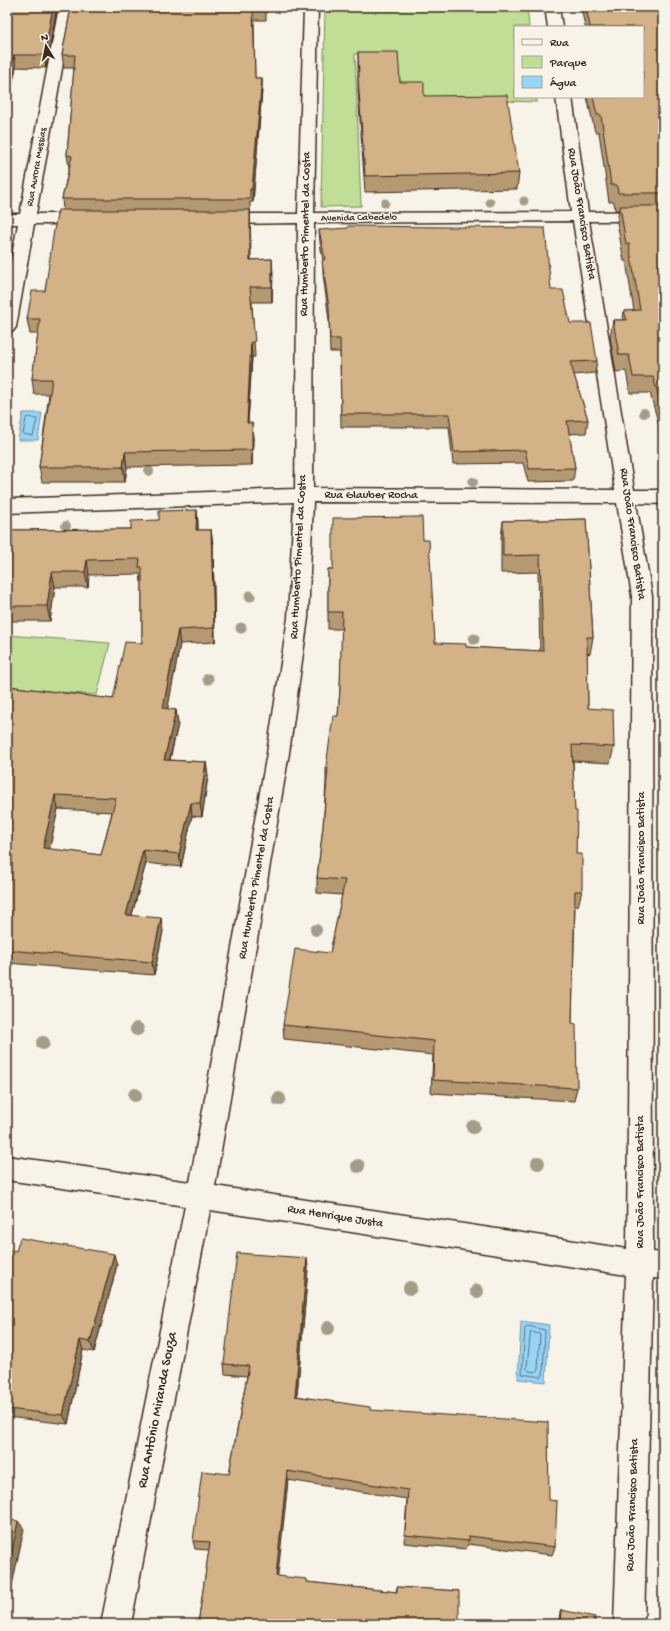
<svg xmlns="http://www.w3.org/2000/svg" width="670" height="1631" font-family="'Gochi Hand',sans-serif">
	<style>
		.green { fill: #c0de96; stroke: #7e845a }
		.water { fill: #96d5f7; stroke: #7291a0 }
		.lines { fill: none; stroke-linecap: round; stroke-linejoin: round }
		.shore { stroke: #5f6e75; stroke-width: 1 }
		.minor-casing { stroke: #3b2a1e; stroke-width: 3 }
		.minor { fill: #f7f3e8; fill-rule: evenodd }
		.tree { fill: #a29d89 }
		.wall { fill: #b59973; stroke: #3b2a1e; fill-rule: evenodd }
		.shaded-wall { fill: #937d5e; stroke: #3b2a1e }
		.building { fill: #d2b286; stroke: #3b2a1e; fill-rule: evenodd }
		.labels { text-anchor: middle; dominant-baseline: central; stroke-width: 3; stroke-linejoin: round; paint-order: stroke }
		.far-street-label { font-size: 10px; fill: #3b2a1e; stroke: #f7f3e8 }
		.street-label { font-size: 12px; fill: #3b2a1e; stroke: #f7f3e8 }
		.near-street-label { font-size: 14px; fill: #3b2a1e; stroke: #f7f3e8 }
	</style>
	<rect width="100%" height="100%" fill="#f7f3e8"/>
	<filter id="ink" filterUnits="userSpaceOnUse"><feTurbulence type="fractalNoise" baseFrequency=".025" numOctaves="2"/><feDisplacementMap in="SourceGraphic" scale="8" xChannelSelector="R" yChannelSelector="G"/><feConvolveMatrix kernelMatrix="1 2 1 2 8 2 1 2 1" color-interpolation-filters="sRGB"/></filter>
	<g filter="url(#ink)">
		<g class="green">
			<path d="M 325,7 L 527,7 L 529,27 L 515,27 L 515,97 L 536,97 L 537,102 L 401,98 L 396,53 L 355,54 L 361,206 L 321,207 Z"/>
			<path d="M 7,635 L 110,643 L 97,695 L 7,688 Z"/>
		</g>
		<g class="water">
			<path d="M 23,413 L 42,413 L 38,440 L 18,440 Z"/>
			<path d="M 521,1321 L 549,1325 L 546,1382 L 518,1379 Z"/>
		</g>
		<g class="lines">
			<g class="shore">
				<path d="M 28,417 L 37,419 L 33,436 L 23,434 L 26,419 Z"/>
				<path d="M 527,1326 L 545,1330 L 543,1375 L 541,1377 L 522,1374 L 525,1328 Z"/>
				<path d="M 531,1332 L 540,1334 L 538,1370 L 536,1372 L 529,1371 L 527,1369 Z"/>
			</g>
			<defs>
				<g id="minor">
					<path d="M 59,7 L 73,7 L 36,214 L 86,214 L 92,216 L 94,219 L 92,222 L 86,224 L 34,224 L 16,327 L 13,331 L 7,332 L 7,281 L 18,224 L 7,224 L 7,214 L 20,214 Z"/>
					<path d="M 304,7 L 318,7 L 314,213 L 571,212 L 556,97 L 572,97 L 588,212 L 663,211 L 663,221 L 589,221 L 634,490 L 663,490 L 663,504 L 636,503 L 652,596 L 653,1252 L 663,1253 L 663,1279 L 653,1278 L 644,1624 L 614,1624 L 626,1275 L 210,1210 L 131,1624 L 101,1624 L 185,1206 L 7,1180 L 7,1156 L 190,1182 L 267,753 L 288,618 L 294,502 L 7,513 L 7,499 L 295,489 L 298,223 L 220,224 L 214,222 L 212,219 L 214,216 L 220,214 L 298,214 ZM 573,221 L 615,490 L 313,488 L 314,223 ZM 313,502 L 617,503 L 632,596 L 627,1249 L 215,1186 L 289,753 L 308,618 Z"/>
					<path d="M 545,7 L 559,7 L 562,27 L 548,27 Z"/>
				</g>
			</defs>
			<use href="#minor" class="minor-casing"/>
			<use href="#minor" class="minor"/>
		</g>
		<g class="tree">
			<circle cx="524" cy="201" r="4.5"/>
			<circle cx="490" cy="202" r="4.5"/>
			<circle cx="385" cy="203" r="4.5"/>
			<circle cx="644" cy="413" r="5"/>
			<circle cx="149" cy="471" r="5"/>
			<circle cx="473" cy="482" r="5"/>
			<circle cx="66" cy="526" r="5"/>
			<circle cx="250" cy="596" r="5.5"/>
			<circle cx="241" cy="628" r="5.5"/>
			<circle cx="474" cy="639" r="5.5"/>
			<circle cx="208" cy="679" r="5.5"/>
			<circle cx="316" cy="930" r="6"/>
			<circle cx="137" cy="1029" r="7"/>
			<circle cx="43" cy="1043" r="7"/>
			<circle cx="135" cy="1095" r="7"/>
			<circle cx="279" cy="1099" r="7"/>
			<circle cx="473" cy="1127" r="7"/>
			<circle cx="538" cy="1163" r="7"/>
			<circle cx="358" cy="1166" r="7"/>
			<circle cx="410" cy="1288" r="7"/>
			<circle cx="477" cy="1291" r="7"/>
			<circle cx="328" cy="1328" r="7"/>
		</g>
		<g class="wall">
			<path d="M 7,7 L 57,7 L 46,68 L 16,67 L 7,108 Z"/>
			<path d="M 71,7 L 266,7 L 266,20 L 254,20 L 255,78 L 262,78 L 262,90 L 253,202 L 250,202 L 251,260 L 272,259 L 272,302 L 252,302 L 255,357 L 252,357 L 248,423 L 253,438 L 252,465 L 127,467 L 125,482 L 42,482 L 39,467 L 49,394 L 34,394 L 32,379 L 38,334 L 30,334 L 27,319 L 45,291 L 63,210 L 62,199 L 69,167 L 67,155 L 74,68 L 64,68 L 62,55 Z"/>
			<path d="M 581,7 L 663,7 L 663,440 L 650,393 L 630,393 L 626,371 L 616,372 L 610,337 L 613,320 L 623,320 L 624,311 L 634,311 L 626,261 L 624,261 L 617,222 L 619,210 L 615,210 L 614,202 L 609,202 L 599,132 L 595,132 L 587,97 L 643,97 L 643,27 L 585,27 Z"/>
			<path d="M 358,52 L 400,82 L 424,96 L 519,173 L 517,189 L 365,192 L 358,92 Z"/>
			<path d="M 319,230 L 551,290 L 570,323 L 597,361 L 595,373 L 574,375 L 588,420 L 586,433 L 569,434 L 575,468 L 573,481 L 528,482 L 523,463 L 453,464 L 449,427 L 341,427 L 340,352 L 330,352 L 329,320 L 323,274 L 323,261 L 320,243 Z"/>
			<path d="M 197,510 L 198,525 L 198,530 L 211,530 L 213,545 L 215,642 L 180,644 L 167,709 L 176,710 L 178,724 L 170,760 L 206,762 L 208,776 L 202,817 L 192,816 L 181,867 L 146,863 L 132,915 L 163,931 L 154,975 L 7,963 L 7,686 L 113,699 L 142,643 L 142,582 L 141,582 L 140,574 L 89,575 L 88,587 L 55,587 L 50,621 L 7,621 L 7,530 L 131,529 L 159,520 ZM 58,809 L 112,812 L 101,855 L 49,849 Z"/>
			<path d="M 586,519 L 593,637 L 590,654 L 587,653 L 588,708 L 614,747 L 610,763 L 573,761 L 576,854 L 582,891 L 578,906 L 575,906 L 572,1023 L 577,1088 L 574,1101 L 431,1093 L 433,1055 L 284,1039 L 283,1025 L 330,953 L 342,895 L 317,893 L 317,878 L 323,827 L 326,783 L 326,767 L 338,716 L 340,689 L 342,629 L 328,629 L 328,569 L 333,569 L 423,540 L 435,643 L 466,647 L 540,651 L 538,572 L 501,573 L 501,538 L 503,521 Z"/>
			<path d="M 7,1250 L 117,1265 L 94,1352 L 83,1350 L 68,1424 L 7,1417 Z"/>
			<path d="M 307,1258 L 308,1269 L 297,1396 L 370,1410 L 549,1500 L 555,1547 L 552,1555 L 468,1544 L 466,1549 L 404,1543 L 407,1499 L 288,1480 L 277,1577 L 307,1582 L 396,1592 L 397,1587 L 459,1591 L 198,1624 L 209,1550 L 195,1549 L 193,1541 L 229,1474 L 247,1376 L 225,1374 L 224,1364 Z"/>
			<path d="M 561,1610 L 594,1624 L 558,1624 L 560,1613 Z"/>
		</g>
		<g class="shaded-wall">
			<path d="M 53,7 L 57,7 L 46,68 L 44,55 Z"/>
			<path d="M 14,55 L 16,67 L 7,108 L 7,85 Z"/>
			<path d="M 262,78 L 262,90 L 253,202 L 252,189 Z"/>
			<path d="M 250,210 L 250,225 L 251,275 L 250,260 Z"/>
			<path d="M 272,259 L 273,274 L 272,302 Z"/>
			<path d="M 251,342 L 252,357 L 247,438 L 247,423 Z"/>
			<path d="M 252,423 L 253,438 L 252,465 Z"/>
			<path d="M 125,452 L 127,467 L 125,482 L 123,467 Z"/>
			<path d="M 197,510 L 198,525 L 197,545 L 196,530 Z"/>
			<path d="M 211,530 L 213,545 L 215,642 L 214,628 Z"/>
			<path d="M 87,560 L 89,575 L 88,587 L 85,572 Z"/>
			<path d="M 52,572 L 55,587 L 50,621 L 47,606 Z"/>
			<path d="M 178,630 L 180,644 L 165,723 L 163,708 Z"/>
			<path d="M 176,710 L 178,724 L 166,774 L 164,760 Z"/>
			<path d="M 206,762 L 208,776 L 202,817 L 200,803 Z"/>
			<path d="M 55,795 L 58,809 L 47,861 L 43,848 Z"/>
			<path d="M 191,803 L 192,816 L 181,867 L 179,854 Z"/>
			<path d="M 143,850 L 146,863 L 128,928 L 126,915 Z"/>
			<path d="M 161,918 L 163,931 L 154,975 L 152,962 Z"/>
			<path d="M 114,1254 L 117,1265 L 94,1352 L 90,1342 Z"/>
			<path d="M 307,1258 L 308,1269 L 296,1405 L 295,1396 Z"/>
			<path d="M 80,1340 L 83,1350 L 68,1424 L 63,1415 Z"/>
			<path d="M 287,1471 L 288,1480 L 277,1584 L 276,1576 Z"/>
			<path d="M 18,1521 L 24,1529 L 7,1609 L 7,1575 Z"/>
			<path d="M 7,1619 L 11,1624 L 7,1624 Z"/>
		</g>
		<g class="building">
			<path d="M 7,7 L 53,7 L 44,55 L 14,55 L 7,85 Z"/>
			<path d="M 71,7 L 265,7 L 253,7 L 255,78 L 262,78 L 252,189 L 250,189 L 250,199 L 62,199 L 72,156 L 67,155 L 75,55 L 62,55 Z"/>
			<path d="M 586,7 L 663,7 L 663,193 L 618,193 L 617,185 L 611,185 L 601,115 L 597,115 L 593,97 L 643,97 L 643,27 L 590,27 Z"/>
			<path d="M 358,52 L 398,52 L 400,82 L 424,82 L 424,96 L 507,95 L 519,173 L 365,176 L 358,77 L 359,77 Z"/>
			<path d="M 620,206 L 663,206 L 663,411 L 653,377 L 633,377 L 629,355 L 619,355 L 613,320 L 627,320 L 624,311 L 640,310 L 629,244 L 626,244 Z"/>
			<path d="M 58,210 L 250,210 L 250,260 L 272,259 L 272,287 L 250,287 L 255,342 L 251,342 L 247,423 L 252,423 L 252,450 L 125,452 L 123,467 L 39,467 L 52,379 L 32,379 L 40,319 L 27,319 L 32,291 L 45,291 L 54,230 Z"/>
			<path d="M 348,226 L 545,228 L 551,290 L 563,290 L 570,323 L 591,323 L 597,361 L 570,362 L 588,420 L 567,421 L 575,468 L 529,469 L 525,450 L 454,452 L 449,414 L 341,414 L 340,339 L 330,339 L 329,307 L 322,261 L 325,259 L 319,230 L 348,228 Z"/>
			<path d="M 197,510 L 196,530 L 211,530 L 214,628 L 178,630 L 163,708 L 176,710 L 164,760 L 206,762 L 200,803 L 191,803 L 179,854 L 143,850 L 126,915 L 161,918 L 152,962 L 7,950 L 7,686 L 113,699 L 125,642 L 142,643 L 142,567 L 139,567 L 140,559 L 87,560 L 85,572 L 52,572 L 47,606 L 7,606 L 7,530 L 131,529 L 131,521 L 159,520 L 159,511 ZM 55,795 L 116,798 L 101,855 L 43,848 Z"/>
			<path d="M 422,517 L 423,540 L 429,540 L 435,643 L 466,644 L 466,647 L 543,651 L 540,555 L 503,556 L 503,521 L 586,519 L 593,637 L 587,637 L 588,708 L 613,710 L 614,747 L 572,745 L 575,811 L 577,811 L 576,854 L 582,854 L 582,891 L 575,891 L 572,1023 L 576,1024 L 577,1088 L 433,1080 L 434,1041 L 283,1025 L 295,949 L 330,953 L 345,880 L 317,878 L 323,827 L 328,767 L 326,767 L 333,716 L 338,716 L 340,689 L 342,612 L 328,612 L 328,569 L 333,569 L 333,518 Z"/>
			<path d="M 20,1238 L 114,1254 L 90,1342 L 80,1340 L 63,1415 L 7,1409 L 7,1250 L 16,1251 Z"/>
			<path d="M 237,1253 L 307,1258 L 295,1396 L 370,1407 L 370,1410 L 548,1422 L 549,1500 L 557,1501 L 555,1547 L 469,1536 L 469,1541 L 405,1535 L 408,1490 L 287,1471 L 276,1576 L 307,1579 L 307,1582 L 397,1592 L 397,1587 L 459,1591 L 459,1624 L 198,1624 L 210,1542 L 193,1541 L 202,1471 L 229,1474 L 249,1366 L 224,1364 Z"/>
			<path d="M 7,1520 L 18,1521 L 7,1575 Z"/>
			<path d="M 561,1610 L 595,1617 L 594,1624 L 560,1624 Z"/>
		</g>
	</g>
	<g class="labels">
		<g class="far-street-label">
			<text transform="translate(37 167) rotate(-80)">Rua Aurora Messias</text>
			<text transform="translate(359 218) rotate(-1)">Avenida Cabedelo</text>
		</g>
		<g class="street-label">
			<text transform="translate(581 214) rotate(81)">Rua João Francisco Batista</text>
			<text transform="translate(306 234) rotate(-89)">Rua Humberto Pimentel da Costa</text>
			<text x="371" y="496">Rua Glauber Rocha</text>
			<text transform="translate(632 534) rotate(82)">Rua João Francisco Batista</text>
			<text transform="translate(299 557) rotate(-87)">Rua Humberto Pimentel da Costa</text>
			<text transform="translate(642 858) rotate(-90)">Rua João Francisco Batista</text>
			<text transform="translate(257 878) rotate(-80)">Rua Humberto Pimentel da Costa</text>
			<text transform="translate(641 1182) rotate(-90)">Rua João Francisco Batista</text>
			<text transform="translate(335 1217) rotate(9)">Rua Henrique Justa</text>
			<text transform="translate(633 1505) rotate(-88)">Rua João Francisco Batista</text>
		</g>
		<g class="near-street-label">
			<text transform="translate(158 1410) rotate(-79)">Rua Antônio Miranda Souza</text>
		</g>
	</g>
	<rect width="670" height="1631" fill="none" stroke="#f7f3e8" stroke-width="24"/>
	<rect x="12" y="12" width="646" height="1607" fill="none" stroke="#3b2a1e" stroke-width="1.5" filter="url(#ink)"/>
	<rect x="514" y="26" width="130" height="72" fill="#f7f3e8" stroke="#aca397"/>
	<rect x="522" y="39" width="20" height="6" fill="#f7f3e8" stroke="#aca397"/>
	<text x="550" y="46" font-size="12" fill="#3b2a1e">Rua</text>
	<rect x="522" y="56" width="20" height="12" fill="#c0de96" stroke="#aca397"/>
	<text x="550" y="66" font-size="12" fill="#3b2a1e">Parque</text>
	<rect x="522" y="76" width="20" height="12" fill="#96d5f7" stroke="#aca397"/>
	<text x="550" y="86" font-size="12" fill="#3b2a1e">Água</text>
	<g transform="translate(46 46) rotate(350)" stroke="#f7f3e8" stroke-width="3" paint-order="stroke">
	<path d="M0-3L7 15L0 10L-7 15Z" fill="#3b2a1e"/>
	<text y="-6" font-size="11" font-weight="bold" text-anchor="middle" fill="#3b2a1e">N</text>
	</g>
</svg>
